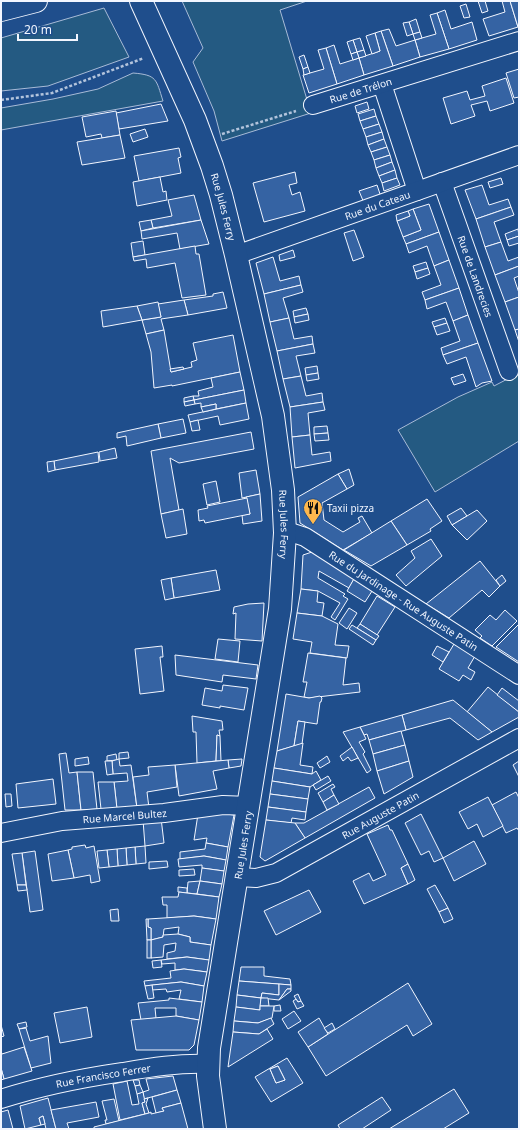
<svg xmlns="http://www.w3.org/2000/svg" width="520" height="1130" font-family="'Noto Sans',sans-serif">
	<style>
		.green { fill: #245a82; stroke: #a8bbd7 }
		.building { fill: #3563a3; stroke: #f2f6ff; fill-rule: evenodd }
		.lines { fill: none; stroke-linecap: round; stroke-linejoin: round }
		.street-casing { stroke: #f2f6ff; stroke-width: 20 }
		.secondary-casing { stroke: #f2f6ff; stroke-width: 24 }
		.highway-casing { stroke: #f2f6ff; stroke-width: 24 }
		.path { stroke: #b3c4dc; stroke-width: 2.5; stroke-dasharray: 3 2; stroke-linecap: butt }
		.street { stroke: #1f4e8c; stroke-width: 18 }
		.secondary { stroke: #1f4e8c; stroke-width: 22 }
		.highway { stroke: #1f4e8c; stroke-width: 22 }
		.labels { text-anchor: middle; dominant-baseline: central; stroke-width: 3; stroke-linejoin: round; paint-order: stroke }
		.street-label { font-size: 10px; fill: #f2f6ff; stroke: #1f4e8c }
		.poi-label { font-size: 10px; fill: #f2f6ff; stroke: #1f4e8c; text-anchor: start }
	</style>
	<rect width="100%" height="100%" fill="#1f4e8c"/>
	<g class="green">
		<path d="M 182,1 L 307,1 L 280,10 L 311,113 L 222,141 L 214,111 L 193,62 L 203,48 Z"/>
		<path d="M 104,8 L 129,57 L 48,86 L 1,91 L 1,38 Z"/>
		<path d="M 133,73 C 157,75 156,79 163,101 L 1,130 L 1,108 L 53,99 L 98,89 Z"/>
		<path d="M 519,373 L 519,441 L 435,492 L 398,430 L 458,397 L 492,382 L 494,386 Z"/>
	</g>
	<g class="building">
		<path d="M 478,1 L 485,1 L 488,11 L 482,13 Z"/>
		<path d="M 502,1 L 510,1 L 518,27 L 489,36 L 483,19 L 505,12 Z"/>
		<path d="M 510,1 L 519,1 L 519,27 L 518,27 Z"/>
		<path d="M 466,4 L 470,17 L 464,18 L 460,6 Z"/>
		<path d="M 445,10 L 451,29 L 472,22 L 477,40 L 449,49 L 437,13 Z"/>
		<path d="M 437,13 L 449,49 L 420,57 L 415,40 L 436,34 L 430,15 Z"/>
		<path d="M 416,19 L 420,32 L 413,34 L 409,22 Z"/>
		<path d="M 409,22 L 413,34 L 407,36 L 403,23 Z"/>
		<path d="M 389,29 L 396,46 L 415,40 L 420,57 L 393,66 L 381,31 Z"/>
		<path d="M 381,31 L 393,66 L 364,75 L 359,58 L 380,51 L 375,33 Z"/>
		<path d="M 420,32 L 422,38 L 415,40 L 413,34 Z"/>
		<path d="M 375,33 L 380,51 L 372,54 L 366,36 Z"/>
		<path d="M 360,38 L 364,50 L 357,52 L 353,40 Z"/>
		<path d="M 353,40 L 357,52 L 351,54 L 347,42 Z"/>
		<path d="M 334,45 L 340,64 L 359,58 L 364,75 L 337,84 L 326,48 Z"/>
		<path d="M 326,48 L 337,84 L 309,93 L 303,75 L 324,69 L 318,50 Z"/>
		<path d="M 364,50 L 366,56 L 359,58 L 357,52 Z"/>
		<path d="M 357,52 L 359,58 L 353,60 L 351,54 Z"/>
		<path d="M 304,55 L 308,67 L 303,69 L 299,57 Z"/>
		<path d="M 308,67 L 310,73 L 304,75 L 303,69 Z"/>
		<path d="M 519,69 L 519,97 L 514,98 L 506,73 Z"/>
		<path d="M 506,78 L 514,103 L 490,111 L 487,101 L 471,105 L 475,116 L 451,124 L 443,98 L 467,91 L 470,100 L 485,96 L 482,86 Z"/>
		<path d="M 367,102 L 369,109 L 357,113 L 355,106 Z"/>
		<path d="M 161,104 L 168,121 L 119,129 L 116,113 Z"/>
		<path d="M 374,109 L 376,116 L 360,121 L 358,114 Z"/>
		<path d="M 116,111 L 120,135 L 102,138 L 101,134 L 86,137 L 82,117 Z"/>
		<path d="M 376,116 L 379,124 L 363,129 L 360,121 Z"/>
		<path d="M 379,124 L 382,132 L 366,137 L 363,129 Z"/>
		<path d="M 145,129 L 148,137 L 133,142 L 130,134 Z"/>
		<path d="M 382,132 L 384,139 L 368,145 L 366,137 Z"/>
		<path d="M 120,135 L 125,158 L 82,165 L 77,142 Z"/>
		<path d="M 384,139 L 387,147 L 371,152 L 368,145 Z"/>
		<path d="M 387,147 L 390,155 L 374,160 L 371,152 Z"/>
		<path d="M 179,148 L 181,157 L 178,158 L 181,173 L 139,181 L 134,156 Z"/>
		<path d="M 390,155 L 392,162 L 376,168 L 374,160 Z"/>
		<path d="M 392,162 L 395,170 L 379,176 L 376,168 Z"/>
		<path d="M 395,170 L 397,178 L 382,183 L 379,176 Z"/>
		<path d="M 295,172 L 297,183 L 289,185 L 292,195 L 300,192 L 305,211 L 264,222 L 253,183 Z"/>
		<path d="M 160,177 L 163,192 L 166,191 L 167,200 L 137,206 L 133,182 Z"/>
		<path d="M 397,178 L 400,185 L 384,191 L 382,183 Z"/>
		<path d="M 501,178 L 503,184 L 490,188 L 488,182 Z"/>
		<path d="M 377,185 L 381,197 L 364,203 L 359,191 Z"/>
		<path d="M 482,185 L 489,205 L 508,199 L 511,207 L 476,219 L 465,190 Z"/>
		<path d="M 194,195 L 201,220 L 153,228 L 151,220 L 172,216 L 168,200 Z"/>
		<path d="M 429,204 L 439,232 L 406,244 L 403,237 L 421,230 L 413,209 Z"/>
		<path d="M 511,207 L 514,215 L 494,222 L 501,242 L 485,247 L 476,219 Z"/>
		<path d="M 413,209 L 421,230 L 403,237 L 397,221 L 410,216 L 408,211 Z"/>
		<path d="M 408,211 L 410,216 L 397,221 L 396,215 Z"/>
		<path d="M 151,220 L 153,228 L 141,231 L 139,222 Z"/>
		<path d="M 201,220 L 209,244 L 180,249 L 177,233 L 142,239 L 141,231 Z"/>
		<path d="M 518,229 L 519,236 L 507,240 L 505,234 Z"/>
		<path d="M 354,230 L 364,257 L 353,261 L 344,233 Z"/>
		<path d="M 439,232 L 449,260 L 434,266 L 427,246 L 409,253 L 406,244 Z"/>
		<path d="M 519,236 L 519,243 L 509,246 L 507,240 Z"/>
		<path d="M 143,241 L 145,255 L 133,257 L 131,243 Z"/>
		<path d="M 501,242 L 508,261 L 519,257 L 519,266 L 495,275 L 485,247 Z"/>
		<path d="M 195,246 L 196,254 L 199,254 L 206,295 L 182,298 L 175,263 L 147,268 L 146,259 L 134,261 L 133,257 Z"/>
		<path d="M 293,250 L 295,257 L 280,261 L 279,255 Z"/>
		<path d="M 273,257 L 280,281 L 299,276 L 301,285 L 264,294 L 256,263 Z"/>
		<path d="M 449,260 L 459,288 L 425,300 L 422,292 L 441,285 L 434,266 Z"/>
		<path d="M 426,262 L 428,268 L 415,272 L 413,266 Z"/>
		<path d="M 519,266 L 519,276 L 514,278 L 519,293 L 519,297 L 505,302 L 495,275 Z"/>
		<path d="M 428,268 L 430,274 L 417,279 L 415,272 Z"/>
		<path d="M 301,285 L 303,292 L 283,298 L 289,318 L 270,322 L 264,294 Z"/>
		<path d="M 459,288 L 468,315 L 453,321 L 446,302 L 427,309 L 425,300 Z"/>
		<path d="M 223,292 L 227,308 L 188,315 L 184,300 L 213,296 L 213,294 Z"/>
		<path d="M 519,297 L 519,329 L 515,330 L 505,302 Z"/>
		<path d="M 184,300 L 188,315 L 161,319 L 164,330 L 146,334 L 142,320 L 161,317 L 158,304 Z"/>
		<path d="M 158,302 L 161,317 L 142,320 L 137,306 Z"/>
		<path d="M 137,306 L 142,320 L 103,327 L 101,311 Z"/>
		<path d="M 306,308 L 308,314 L 294,317 L 293,311 Z"/>
		<path d="M 308,314 L 309,320 L 295,323 L 294,317 Z"/>
		<path d="M 468,315 L 478,343 L 443,355 L 441,348 L 460,341 L 453,321 Z"/>
		<path d="M 289,318 L 294,339 L 312,336 L 313,344 L 277,351 L 270,322 Z"/>
		<path d="M 445,318 L 447,323 L 434,327 L 432,322 Z"/>
		<path d="M 447,323 L 450,331 L 437,335 L 434,327 Z"/>
		<path d="M 519,329 L 519,342 L 515,330 Z"/>
		<path d="M 164,330 L 171,372 L 192,367 L 191,362 L 197,360 L 193,343 L 233,335 L 240,372 L 172,386 L 172,385 L 154,388 L 151,352 L 146,334 Z"/>
		<path d="M 478,343 L 492,381 L 482,383 L 476,387 L 466,357 L 447,364 L 443,355 Z"/>
		<path d="M 313,344 L 315,353 L 296,356 L 301,376 L 283,379 L 277,351 Z"/>
		<path d="M 317,366 L 318,373 L 306,375 L 305,368 Z"/>
		<path d="M 183,367 L 184,369 L 171,372 L 170,369 Z"/>
		<path d="M 240,372 L 244,390 L 194,400 L 193,396 L 199,396 L 198,391 L 213,387 L 211,378 Z"/>
		<path d="M 318,373 L 319,379 L 307,381 L 306,375 Z"/>
		<path d="M 463,374 L 466,381 L 454,385 L 451,378 Z"/>
		<path d="M 301,376 L 306,396 L 322,393 L 323,402 L 290,407 L 283,379 Z"/>
		<path d="M 244,390 L 246,403 L 216,409 L 216,404 L 201,407 L 201,403 L 195,404 L 194,400 Z"/>
		<path d="M 193,396 L 194,400 L 184,402 L 184,398 Z"/>
		<path d="M 194,400 L 195,404 L 185,406 L 184,402 Z"/>
		<path d="M 323,402 L 325,410 L 308,413 L 310,435 L 292,437 L 290,407 Z"/>
		<path d="M 246,403 L 249,419 L 220,425 L 218,416 L 190,422 L 188,415 Z"/>
		<path d="M 216,404 L 216,409 L 203,412 L 201,407 Z"/>
		<path d="M 183,419 L 186,433 L 161,438 L 158,424 Z"/>
		<path d="M 198,420 L 200,430 L 192,431 L 190,422 Z"/>
		<path d="M 158,424 L 161,438 L 127,446 L 126,436 L 117,438 L 117,433 Z"/>
		<path d="M 327,426 L 328,433 L 314,434 L 314,427 Z"/>
		<path d="M 251,432 L 254,449 L 179,463 L 170,458 L 179,510 L 161,514 L 151,451 Z"/>
		<path d="M 328,433 L 329,440 L 315,441 L 314,434 Z"/>
		<path d="M 310,435 L 312,455 L 330,452 L 331,461 L 295,468 L 292,437 Z"/>
		<path d="M 115,448 L 117,458 L 100,461 L 99,452 Z"/>
		<path d="M 98,452 L 99,462 L 55,470 L 54,461 Z"/>
		<path d="M 54,461 L 55,470 L 48,472 L 47,462 Z"/>
		<path d="M 349,469 L 354,485 L 347,489 L 338,474 Z"/>
		<path d="M 256,470 L 260,494 L 242,498 L 239,473 Z"/>
		<path d="M 338,474 L 347,489 L 322,503 L 324,520 L 343,532 L 360,522 L 358,518 L 362,516 L 372,533 L 343,550 L 300,523 L 298,497 Z"/>
		<path d="M 216,481 L 220,502 L 207,505 L 203,484 Z"/>
		<path d="M 260,494 L 262,521 L 243,524 L 242,515 L 250,514 L 246,497 Z"/>
		<path d="M 247,498 L 250,514 L 205,523 L 204,520 L 199,521 L 198,510 L 208,508 L 207,506 Z"/>
		<path d="M 427,499 L 442,521 L 430,529 L 431,531 L 407,545 L 391,521 Z"/>
		<path d="M 461,508 L 467,516 L 452,525 L 447,516 Z"/>
		<path d="M 183,509 L 187,534 L 166,538 L 161,514 Z"/>
		<path d="M 477,510 L 487,521 L 467,540 L 452,525 Z"/>
		<path d="M 391,521 L 407,545 L 371,566 L 344,550 Z"/>
		<path d="M 431,539 L 442,556 L 406,586 L 396,575 L 415,558 L 411,551 Z"/>
		<path d="M 312,552 L 355,577 L 349,588 L 319,571 L 318,578 L 345,594 L 343,596 L 348,599 L 335,620 L 331,617 L 340,603 L 318,591 L 301,589 L 303,555 Z"/>
		<path d="M 480,561 L 500,586 L 489,597 L 482,590 L 449,618 L 426,604 Z"/>
		<path d="M 216,570 L 220,590 L 174,598 L 171,578 Z"/>
		<path d="M 502,575 L 506,581 L 500,586 L 496,580 Z"/>
		<path d="M 355,577 L 374,588 L 365,602 L 347,591 Z"/>
		<path d="M 171,578 L 174,598 L 165,600 L 161,580 Z"/>
		<path d="M 301,589 L 318,591 L 317,602 L 324,603 L 322,616 L 297,613 Z"/>
		<path d="M 377,596 L 395,607 L 377,635 L 360,624 Z"/>
		<path d="M 264,603 L 262,641 L 235,639 L 236,613 L 233,614 L 234,607 L 248,604 Z"/>
		<path d="M 349,608 L 357,613 L 347,629 L 339,623 Z"/>
		<path d="M 505,610 L 517,621 L 492,646 L 480,638 L 482,636 L 475,630 L 490,615 L 496,620 Z"/>
		<path d="M 297,613 L 322,616 L 338,624 L 335,645 L 349,646 L 347,658 L 310,653 L 312,642 L 293,639 Z"/>
		<path d="M 360,624 L 379,636 L 376,640 L 357,628 Z"/>
		<path d="M 519,624 L 519,662 L 496,647 Z"/>
		<path d="M 352,625 L 376,640 L 373,645 L 349,629 Z"/>
		<path d="M 218,639 L 240,641 L 238,662 L 215,659 Z"/>
		<path d="M 454,644 L 475,656 L 468,668 L 475,672 L 471,680 L 463,675 L 459,681 L 439,669 Z"/>
		<path d="M 162,646 L 163,657 L 160,657 L 164,691 L 140,694 L 135,649 Z"/>
		<path d="M 437,646 L 449,652 L 443,662 L 432,655 Z"/>
		<path d="M 308,653 L 346,658 L 343,685 L 359,683 L 360,692 L 309,698 L 304,697 L 307,682 L 303,682 Z"/>
		<path d="M 175,655 L 258,665 L 256,679 L 223,675 L 222,682 L 176,675 Z"/>
		<path d="M 223,685 L 248,688 L 244,710 L 220,706 L 220,708 L 202,705 L 205,688 L 222,691 Z"/>
		<path d="M 488,687 L 519,712 L 519,717 L 492,732 L 467,712 Z"/>
		<path d="M 502,688 L 519,701 L 519,712 L 497,695 Z"/>
		<path d="M 286,694 L 309,698 L 320,696 L 322,698 L 321,702 L 320,702 L 317,724 L 298,721 L 294,746 L 277,751 Z"/>
		<path d="M 453,700 L 492,732 L 478,740 L 450,718 L 406,730 L 402,715 Z"/>
		<path d="M 402,715 L 406,730 L 369,740 L 367,734 L 364,735 L 360,727 Z"/>
		<path d="M 192,716 L 222,721 L 223,730 L 219,730 L 220,736 L 217,735 L 216,761 L 197,763 L 196,732 L 193,732 Z"/>
		<path d="M 298,721 L 305,722 L 302,744 L 294,746 Z"/>
		<path d="M 360,727 L 366,739 L 359,742 L 365,752 L 363,754 L 371,770 L 367,773 L 343,732 Z"/>
		<path d="M 401,731 L 405,745 L 373,754 L 369,740 Z"/>
		<path d="M 217,735 L 220,736 L 221,761 L 216,761 Z"/>
		<path d="M 303,743 L 300,765 L 313,767 L 312,774 L 274,768 L 277,751 Z"/>
		<path d="M 405,745 L 409,761 L 377,771 L 373,754 Z"/>
		<path d="M 352,747 L 358,758 L 351,761 L 348,757 L 343,761 L 340,756 Z"/>
		<path d="M 128,752 L 129,758 L 119,759 L 119,753 Z"/>
		<path d="M 66,753 L 69,773 L 77,772 L 81,810 L 65,810 L 59,754 Z"/>
		<path d="M 116,754 L 117,760 L 107,761 L 107,756 Z"/>
		<path d="M 327,756 L 330,762 L 320,768 L 317,763 Z"/>
		<path d="M 88,757 L 89,764 L 75,766 L 75,759 Z"/>
		<path d="M 119,759 L 120,766 L 131,765 L 137,808 L 117,809 L 114,782 L 128,781 L 127,773 L 113,774 L 112,761 Z"/>
		<path d="M 242,759 L 241,766 L 229,768 L 228,760 Z"/>
		<path d="M 228,760 L 229,768 L 213,771 L 217,789 L 179,796 L 175,765 Z"/>
		<path d="M 105,761 L 112,761 L 113,774 L 107,775 Z"/>
		<path d="M 409,761 L 413,777 L 384,794 L 377,771 Z"/>
		<path d="M 519,761 L 519,777 L 513,765 Z"/>
		<path d="M 175,765 L 177,787 L 147,792 L 149,808 L 137,808 L 133,777 L 149,775 L 148,767 Z"/>
		<path d="M 274,768 L 312,774 L 316,771 L 321,780 L 310,787 L 272,781 Z"/>
		<path d="M 77,772 L 93,772 L 97,809 L 81,810 Z"/>
		<path d="M 328,776 L 331,781 L 316,790 L 313,785 Z"/>
		<path d="M 53,779 L 56,804 L 18,808 L 16,784 Z"/>
		<path d="M 272,781 L 310,787 L 308,799 L 270,794 Z"/>
		<path d="M 98,782 L 114,782 L 117,809 L 101,809 Z"/>
		<path d="M 333,784 L 335,787 L 331,789 L 334,795 L 323,802 L 318,793 Z"/>
		<path d="M 369,787 L 375,798 L 305,838 L 295,823 L 304,823 Z"/>
		<path d="M 516,792 L 519,798 L 519,831 L 517,828 L 506,833 L 492,805 Z"/>
		<path d="M 5,794 L 11,794 L 12,806 L 6,807 Z"/>
		<path d="M 270,794 L 308,799 L 306,812 L 268,807 Z"/>
		<path d="M 334,795 L 339,804 L 327,810 L 323,802 Z"/>
		<path d="M 488,797 L 503,826 L 483,837 L 477,824 L 468,829 L 459,812 Z"/>
		<path d="M 268,807 L 306,812 L 305,820 L 292,818 L 291,823 L 266,820 Z"/>
		<path d="M 212,812 L 234,815 L 228,847 L 206,843 L 207,838 L 194,840 L 198,814 Z"/>
		<path d="M 421,814 L 443,858 L 434,862 L 429,851 L 421,855 L 405,823 Z"/>
		<path d="M 161,818 L 164,843 L 145,846 L 143,820 Z"/>
		<path d="M 266,820 L 295,823 L 305,838 L 265,861 L 260,857 Z"/>
		<path d="M 388,825 L 390,830 L 392,830 L 408,864 L 401,868 L 408,884 L 364,904 L 353,881 L 369,873 L 373,881 L 386,875 L 367,834 Z"/>
		<path d="M 474,841 L 486,864 L 454,881 L 443,858 Z"/>
		<path d="M 206,843 L 228,847 L 226,860 L 204,856 L 180,859 L 180,852 L 205,849 Z"/>
		<path d="M 85,845 L 86,848 L 94,846 L 100,881 L 91,883 L 90,875 L 74,878 L 68,850 L 72,849 L 72,847 Z"/>
		<path d="M 145,846 L 146,863 L 136,864 L 135,847 Z"/>
		<path d="M 135,847 L 136,864 L 127,865 L 126,848 Z"/>
		<path d="M 126,848 L 127,865 L 118,866 L 117,849 Z"/>
		<path d="M 117,849 L 118,866 L 109,867 L 107,850 Z"/>
		<path d="M 68,850 L 74,878 L 52,881 L 48,854 Z"/>
		<path d="M 107,850 L 109,867 L 99,868 L 97,851 Z"/>
		<path d="M 35,851 L 43,910 L 30,912 L 22,853 Z"/>
		<path d="M 22,853 L 26,885 L 17,885 L 12,854 Z"/>
		<path d="M 204,856 L 226,860 L 224,871 L 202,868 L 202,865 L 179,867 L 178,859 Z"/>
		<path d="M 167,861 L 168,867 L 149,869 L 149,862 Z"/>
		<path d="M 408,864 L 415,880 L 408,884 L 401,868 Z"/>
		<path d="M 202,868 L 224,871 L 222,884 L 200,881 Z"/>
		<path d="M 194,869 L 195,875 L 179,876 L 179,870 Z"/>
		<path d="M 200,881 L 197,894 L 187,893 L 188,882 Z"/>
		<path d="M 200,881 L 222,884 L 219,897 L 197,894 Z"/>
		<path d="M 17,885 L 26,885 L 27,890 L 18,891 Z"/>
		<path d="M 435,885 L 448,908 L 439,912 L 427,889 Z"/>
		<path d="M 178,887 L 187,888 L 187,893 L 178,892 Z"/>
		<path d="M 309,890 L 321,912 L 276,935 L 264,911 Z"/>
		<path d="M 179,892 L 219,897 L 216,919 L 194,916 L 167,918 L 167,905 L 163,905 L 162,897 L 178,897 Z"/>
		<path d="M 448,908 L 453,919 L 444,923 L 439,912 Z"/>
		<path d="M 118,909 L 119,921 L 111,921 L 110,910 Z"/>
		<path d="M 194,916 L 216,919 L 211,945 L 190,942 L 190,937 L 178,934 L 179,927 L 164,929 L 163,937 L 151,940 L 151,928 L 148,927 L 148,919 Z"/>
		<path d="M 146,919 L 148,919 L 148,927 L 151,928 L 151,940 L 147,940 Z"/>
		<path d="M 178,934 L 190,937 L 190,942 L 211,945 L 209,960 L 187,957 L 167,959 L 167,953 L 175,951 L 176,943 L 164,945 L 163,957 L 151,958 L 151,940 L 163,937 L 163,935 Z"/>
		<rect x="147" y="940" width="4" height="18"/>
		<path d="M 187,957 L 209,960 L 207,972 L 184,969 L 175,970 L 175,963 L 162,964 L 161,960 Z"/>
		<path d="M 161,960 L 162,967 L 153,968 L 152,961 Z"/>
		<path d="M 241,967 L 264,967 L 264,976 L 290,979 L 291,985 L 239,981 Z"/>
		<path d="M 184,969 L 207,972 L 204,986 L 181,982 L 145,986 L 144,981 L 171,978 L 170,971 Z"/>
		<path d="M 239,981 L 279,984 L 279,995 L 262,993 L 261,998 L 237,995 Z"/>
		<path d="M 181,982 L 204,986 L 202,1002 L 179,999 L 181,990 L 167,992 L 166,989 L 152,990 L 152,985 Z"/>
		<path d="M 408,983 L 432,1024 L 413,1036 L 407,1025 L 326,1076 L 308,1047 Z"/>
		<path d="M 279,984 L 291,985 L 291,989 L 287,989 L 279,1000 L 261,998 L 262,993 L 279,995 Z"/>
		<path d="M 152,985 L 154,998 L 148,999 L 145,986 Z"/>
		<path d="M 287,989 L 291,989 L 291,991 L 279,1000 Z"/>
		<path d="M 298,994 L 301,1001 L 298,1002 L 294,996 Z"/>
		<path d="M 237,995 L 261,998 L 260,1010 L 236,1007 Z"/>
		<path d="M 169,998 L 202,1002 L 199,1020 L 176,1016 L 176,1008 L 155,1008 L 156,1018 L 141,1020 L 138,1003 L 169,1000 Z"/>
		<path d="M 261,998 L 268,998 L 269,1006 L 260,1006 Z"/>
		<path d="M 296,999 L 298,1002 L 301,1001 L 304,1006 L 297,1009 L 293,1001 Z"/>
		<path d="M 280,1005 L 281,1011 L 274,1011 L 274,1006 Z"/>
		<path d="M 260,1006 L 274,1006 L 272,1018 L 258,1023 L 234,1021 L 236,1007 L 260,1010 Z"/>
		<path d="M 87,1007 L 92,1037 L 60,1043 L 54,1013 Z"/>
		<path d="M 294,1011 L 301,1021 L 288,1029 L 282,1019 Z"/>
		<path d="M 176,1016 L 199,1020 L 194,1045 L 189,1050 L 136,1050 L 131,1020 Z"/>
		<path d="M 271,1018 L 274,1024 L 259,1034 L 233,1032 L 234,1021 L 258,1023 Z"/>
		<path d="M 319,1018 L 328,1034 L 308,1047 L 298,1032 Z"/>
		<path d="M 26,1022 L 27,1027 L 19,1029 L 17,1024 Z"/>
		<path d="M 332,1023 L 335,1029 L 328,1033 L 324,1028 Z"/>
		<path d="M 1,1025 L 4,1036 L 1,1037 Z"/>
		<path d="M 26,1028 L 30,1041 L 48,1036 L 51,1063 L 31,1068 L 19,1029 Z"/>
		<path d="M 267,1029 L 273,1039 L 228,1067 L 233,1032 L 259,1034 Z"/>
		<path d="M 24,1047 L 32,1071 L 4,1079 L 1,1068 L 1,1051 L 2,1054 Z"/>
		<path d="M 287,1058 L 303,1083 L 271,1102 L 255,1077 ZM 278,1066 L 285,1080 L 276,1083 L 270,1069 Z"/>
		<path d="M 278,1066 L 285,1080 L 276,1083 L 270,1069 Z"/>
		<path d="M 1,1068 L 4,1079 L 1,1080 Z"/>
		<path d="M 173,1076 L 177,1090 L 144,1099 L 143,1092 L 149,1090 L 146,1079 Z"/>
		<path d="M 133,1080 L 139,1080 L 140,1085 L 135,1086 Z"/>
		<path d="M 127,1081 L 132,1105 L 139,1104 L 137,1094 L 143,1092 L 145,1102 L 142,1103 L 145,1114 L 120,1120 L 113,1084 Z"/>
		<path d="M 140,1085 L 143,1092 L 137,1094 L 135,1086 Z"/>
		<path d="M 454,1089 L 469,1113 L 443,1129 L 389,1129 Z"/>
		<path d="M 177,1090 L 181,1103 L 162,1108 L 164,1111 L 156,1113 L 152,1097 Z"/>
		<path d="M 382,1097 L 391,1110 L 362,1129 L 340,1129 L 338,1125 Z"/>
		<path d="M 48,1098 L 56,1129 L 46,1129 L 43,1116 L 39,1118 L 41,1125 L 25,1129 L 20,1106 Z"/>
		<path d="M 148,1098 L 146,1104 L 149,1113 L 145,1114 L 142,1103 L 145,1102 L 144,1099 Z"/>
		<path d="M 114,1099 L 119,1121 L 106,1124 L 105,1120 L 107,1120 L 102,1101 Z"/>
		<path d="M 96,1102 L 99,1117 L 67,1123 L 69,1129 L 56,1129 L 51,1110 Z"/>
		<path d="M 181,1103 L 188,1129 L 94,1129 L 94,1127 L 149,1113 L 151,1112 L 151,1114 L 164,1111 L 162,1108 Z"/>
		<path d="M 8,1110 L 13,1129 L 1,1129 L 1,1112 Z"/>
		<path d="M 43,1116 L 45,1124 L 41,1125 L 39,1118 Z"/>
	</g>
	<g class="lines">
		<defs>
			<g id="street">
				<path d="M 382,84 L 417,191"/>
				<path id="s1" d="M 313,105 L 519,41"/>
				<path id="s2" d="M 442,182 L 509,371"/>
				<path id="s3" d="M 236,255 L 519,155"/>
				<path id="s4" d="M 285,533 L 293,533 L 305,537 L 519,675"/>
				<path id="s5" d="M 1,833 L 62,821 L 164,813 L 223,805 L 249,806"/>
				<path id="s6" d="M 238,877 L 256,878 L 276,873 L 519,738"/>
				<path id="s7" d="M 1,1099 C 41,1086 82,1078 123,1072 C 152,1067 178,1063 208,1064"/>
			</g>
			<g id="secondary">
				<path id="s8" d="M 141,1 L 195,120 L 212,166 L 221,195 L 236,255 L 273,416 L 283,490 L 285,533 L 280,609 L 209,1048 L 208,1076 L 215,1129"/>
			</g>
			<path id="highway" d="M 1,10 L 36,1"/>
		</defs>
		<use href="#street" class="street-casing"/>
		<use href="#secondary" class="secondary-casing"/>
		<use href="#highway" class="highway-casing"/>
		<g class="path">
			<path d="M 1,100 L 52,93 L 144,58"/>
			<path d="M 222,134 L 296,111"/>
		</g>
		<use href="#street" class="street"/>
		<use href="#secondary" class="secondary"/>
		<use href="#highway" class="highway"/>
	</g>
	<defs>
		<symbol id="restaurant-pin" viewBox="-11 -11 22 30"><path d="M0 17L-7.5 6A9.5 9.5 0 1 1 7.5 6Z" fill="#ffb74d" stroke="#1f4e8c"/><path d="M-5-6h1v4h1v-4h1v4h1v-4h1v5L-1.5 .5V6h-2V.5L-5-1ZM5-6V6H3V1.5H1.5Q1.5-4 5-6Z" fill="#111"/></symbol>
	</defs>
	<g fill-rule="evenodd">
		<use href="#restaurant-pin" x="302" y="497" width="22" height="30"/>
	</g>
	<g class="labels">
		<g class="street-label">
			<text stroke="none"><textPath href="#s1" startOffset="50">Rue de Trélon</textPath></text>
			<text stroke="none"><textPath href="#s3" startOffset="150">Rue du Cateau</textPath></text>
			<text stroke="none"><textPath href="#s8" startOffset="222">Rue Jules Ferry</textPath></text>
			<text stroke="none"><textPath href="#s2" startOffset="100">Rue de Landrecies</textPath></text>
			<text stroke="none"><textPath href="#s8" startOffset="546">Rue Jules Ferry</textPath></text>
			<text stroke="none"><textPath href="#s4" startOffset="138">Rue du Jardinage - Rue Auguste Patin</textPath></text>
			<text stroke="none"><textPath href="#s6" startOffset="158">Rue Auguste Patin</textPath></text>
			<text stroke="none"><textPath href="#s5" startOffset="125">Rue Marcel Bultez</textPath></text>
			<text transform="translate(243 845) rotate(-81)">Rue Jules Ferry</text>
			<text stroke="none"><textPath href="#s7" startOffset="105">Rue Francisco Ferrer</textPath></text>
		</g>
		<g class="poi-label">
			<text x="327" y="508">Taxii pizza</text>
		</g>
	</g>
	<rect width="520" height="1130" fill="none" stroke="#f2f6ff" stroke-width="4"/>
	<path d="M18 34v6h59v-6" fill="none" stroke="#f2f6ff" stroke-width="2"/>
	<text x="24" y="34" font-size="12" fill="#f2f6ff" stroke="#1f4e8c" stroke-width="3" paint-order="stroke">20 m</text>
</svg>
